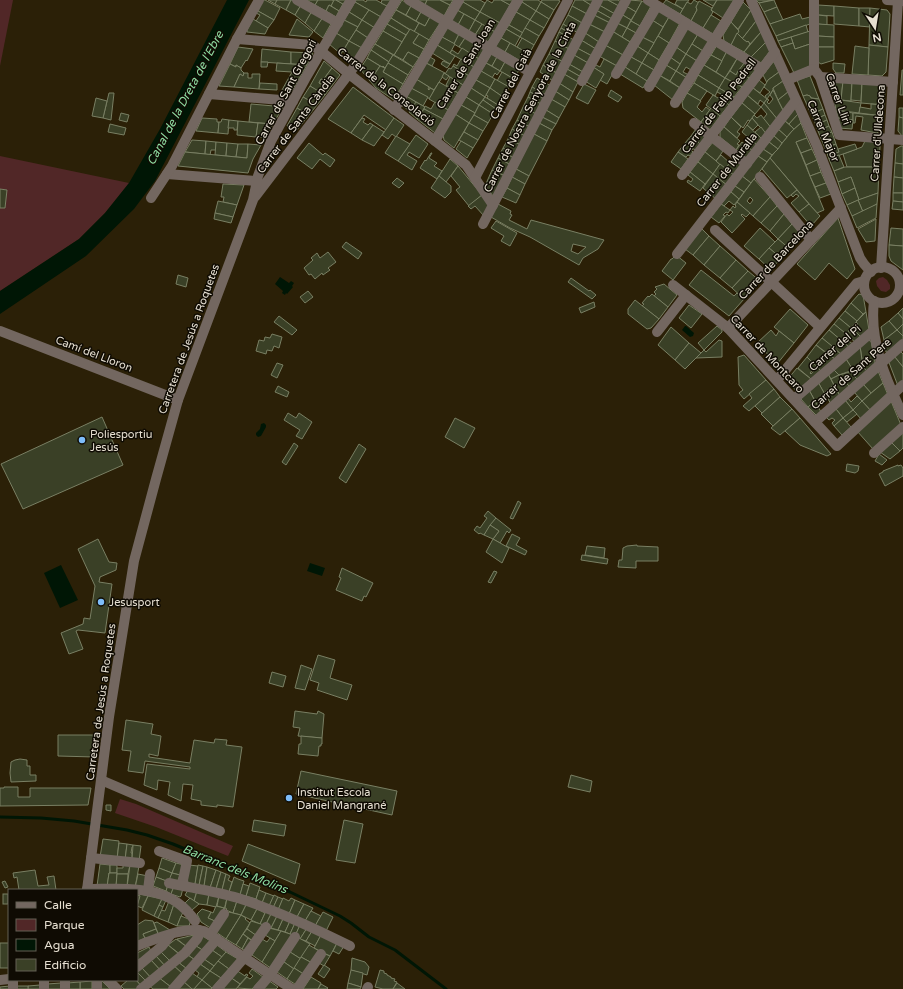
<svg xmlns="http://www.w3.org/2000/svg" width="903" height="989" font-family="'Varela Round',sans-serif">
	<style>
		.green { fill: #512727 }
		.water { fill: #001605 }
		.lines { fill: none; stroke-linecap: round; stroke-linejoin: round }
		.stream { stroke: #001605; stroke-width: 3 }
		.building { fill: #3a4026; stroke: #797f63; fill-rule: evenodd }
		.minor { stroke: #736760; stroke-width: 10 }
		.poi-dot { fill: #7ebdf9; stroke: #0f0b03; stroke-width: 1.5 }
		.labels { text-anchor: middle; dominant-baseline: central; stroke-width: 3; stroke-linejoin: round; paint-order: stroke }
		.street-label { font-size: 11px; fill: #e6dfd1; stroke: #0f0b03 }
		.poi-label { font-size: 11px; fill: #e6dfd1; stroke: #0f0b03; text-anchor: start }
		.water-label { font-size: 12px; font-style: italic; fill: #8ddba0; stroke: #0f0b03 }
	</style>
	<rect width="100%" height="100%" fill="#2b2007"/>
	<g class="green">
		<path d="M 0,0 L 13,0 L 0,66 Z"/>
		<path d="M 0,156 L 129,183 L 105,213 L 79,239 L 0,291 Z"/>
		<path d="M 883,277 L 887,280 L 890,285 L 890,289 L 886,292 L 881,291 L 877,286 L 876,281 L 879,278 Z"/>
		<path d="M 120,799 L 136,804 L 233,846 L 228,856 L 156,827 L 115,813 Z"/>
	</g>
	<g class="water">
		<path d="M 227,0 L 249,0 L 155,181 L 134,209 L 86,256 L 0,314 L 0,291 L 79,239 L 105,213 L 129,183 L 160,129 Z"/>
		<path d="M 280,277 L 289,283 L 291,281 L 294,283 L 292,286 L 293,287 L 287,294 L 286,293 L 285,295 L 282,293 L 283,291 L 275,284 Z"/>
		<path d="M 686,326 L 694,333 L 693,336 L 690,337 L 682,330 L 685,326 Z"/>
		<path d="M 264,423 L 266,425 L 266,427 L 261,436 L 258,437 L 256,435 L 256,433 L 260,429 L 261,424 Z"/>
		<path d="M 310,563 L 325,568 L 322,576 L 307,571 Z"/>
		<path d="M 61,565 L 78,600 L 60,608 L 44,573 Z"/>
	</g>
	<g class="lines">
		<path class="stream" d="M 0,817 L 41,818 L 74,821 L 127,830 L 147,835 L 173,844 L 290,892 L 340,916 L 351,923 L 369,937 L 395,950 L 446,989"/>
	</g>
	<g class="building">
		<path d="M 263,0 L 265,0 L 280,8 L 274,20 L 258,11 Z"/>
		<path d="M 268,0 L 277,0 L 275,4 Z"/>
		<path d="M 277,0 L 291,0 L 286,10 L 275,4 Z"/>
		<path d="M 291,0 L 293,0 L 301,5 L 295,15 L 286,10 Z"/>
		<path d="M 306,0 L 318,0 L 315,5 Z"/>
		<path d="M 318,0 L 332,0 L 334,1 L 331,6 L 329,5 L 326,11 L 315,5 Z"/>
		<path d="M 334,0 L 336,0 L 343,4 L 339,11 L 331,6 Z"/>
		<path d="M 336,0 L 346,0 L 343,4 Z"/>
		<path d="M 356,0 L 363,0 L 366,2 L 367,0 L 376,0 L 387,6 L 381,17 L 355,2 Z"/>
		<path d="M 382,0 L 391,0 L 387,6 L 381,3 Z"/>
		<path d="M 402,0 L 411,6 L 406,15 L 396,10 Z"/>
		<path d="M 417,0 L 427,0 L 425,5 Z"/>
		<path d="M 427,0 L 440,0 L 450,5 L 444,16 L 425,5 Z"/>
		<path d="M 440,0 L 453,0 L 450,5 Z"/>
		<path d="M 464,0 L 480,0 L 485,3 L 480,12 L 463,2 Z"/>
		<path d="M 487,0 L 492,3 L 494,0 L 501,0 L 510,5 L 500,23 L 480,12 Z"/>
		<path d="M 501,0 L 513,0 L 510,5 Z"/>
		<path d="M 523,0 L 538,0 L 541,2 L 536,11 L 522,2 Z"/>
		<path d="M 542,0 L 558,0 L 560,1 L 554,10 L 541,2 Z"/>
		<path d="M 575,0 L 583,0 L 591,5 L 587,14 L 572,6 Z"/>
		<path d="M 583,0 L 594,0 L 591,5 Z"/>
		<path d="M 601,0 L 608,0 L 619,6 L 615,14 L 599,5 Z"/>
		<path d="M 608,0 L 618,0 L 621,2 L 619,6 Z"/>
		<path d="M 629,0 L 642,1 L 636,12 L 626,6 Z"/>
		<path d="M 666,0 L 683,9 L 680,14 L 663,4 Z"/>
		<path d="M 677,0 L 689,0 L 683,9 L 675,4 Z"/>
		<path d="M 694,0 L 699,3 L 696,7 L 697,10 L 691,21 L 680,14 L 687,2 L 691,4 Z"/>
		<path d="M 703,0 L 717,0 L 713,6 Z"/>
		<path d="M 717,0 L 734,0 L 723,18 L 711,10 Z"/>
		<path d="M 756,0 L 773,0 L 759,3 Z"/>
		<path d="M 774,0 L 777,7 L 764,12 L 759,3 Z"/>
		<path d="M 642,1 L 651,6 L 640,26 L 631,21 Z"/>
		<path d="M 699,1 L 712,8 L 711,10 L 713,12 L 703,28 L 691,21 L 697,10 L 696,7 Z"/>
		<path d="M 355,2 L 369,10 L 362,20 L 349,12 Z"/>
		<path d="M 463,2 L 480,12 L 475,20 L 457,10 Z"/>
		<path d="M 522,2 L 536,11 L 530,20 L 516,12 Z"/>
		<path d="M 541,2 L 554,10 L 549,19 L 536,11 Z"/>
		<path d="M 743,2 L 751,10 L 738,29 L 731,22 Z"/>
		<path d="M 301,5 L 312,11 L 305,23 L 295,15 Z"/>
		<path d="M 329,5 L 339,11 L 336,17 L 326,11 Z"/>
		<path d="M 599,5 L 615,14 L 612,19 L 596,10 Z"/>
		<path d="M 818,5 L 834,6 L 834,16 L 818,15 Z"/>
		<path d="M 411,6 L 421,12 L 416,21 L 406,15 Z"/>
		<path d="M 572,6 L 587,14 L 582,23 L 568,15 Z"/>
		<path d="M 626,6 L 636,12 L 631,20 L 621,14 Z"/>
		<path d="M 834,6 L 859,8 L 859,26 L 834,24 Z"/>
		<path d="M 777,7 L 783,20 L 770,24 L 764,12 Z"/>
		<path d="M 859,8 L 870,8 L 870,27 L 859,26 Z"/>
		<path d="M 870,8 L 887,10 L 890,14 L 888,47 L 869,45 Z"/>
		<path d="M 369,10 L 381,17 L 375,28 L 362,20 Z"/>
		<path d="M 396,10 L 419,23 L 414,32 L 391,18 Z"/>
		<path d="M 457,10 L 464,14 L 458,25 L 451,21 Z"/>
		<path d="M 596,10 L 612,19 L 610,23 L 594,15 Z"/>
		<path d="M 658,10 L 669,17 L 663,27 L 652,20 Z"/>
		<path d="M 751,10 L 756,21 L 742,39 L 737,33 L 739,31 L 738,30 Z"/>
		<path d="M 258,11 L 274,20 L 268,28 L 256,21 L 260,15 L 256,13 Z"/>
		<path d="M 312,11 L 323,17 L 314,31 L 305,23 Z"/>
		<path d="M 536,11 L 549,19 L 544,28 L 530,20 Z"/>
		<path d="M 349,12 L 362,20 L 358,27 L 344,20 Z"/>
		<path d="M 421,12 L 430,17 L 425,26 L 416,21 Z"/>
		<path d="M 480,12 L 500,23 L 495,32 L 475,20 Z"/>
		<path d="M 516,12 L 530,20 L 523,33 L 509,25 Z"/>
		<path d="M 464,14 L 475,20 L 469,31 L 458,25 Z"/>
		<path d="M 621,14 L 631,20 L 627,28 L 617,23 Z"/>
		<path d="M 800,14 L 802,19 L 810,17 L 810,24 L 776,36 L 770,24 Z"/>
		<path d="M 568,15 L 582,23 L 578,33 L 563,24 Z"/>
		<path d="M 594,15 L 610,23 L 605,32 L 589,24 Z"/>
		<path d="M 711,15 L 721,21 L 713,34 L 703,28 Z"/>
		<path d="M 818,15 L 827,16 L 827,25 L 818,24 Z"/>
		<path d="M 323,17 L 332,22 L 323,38 L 314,31 Z"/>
		<path d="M 430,17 L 440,23 L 429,40 L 414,32 L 419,23 L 425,26 Z"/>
		<path d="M 669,17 L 680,23 L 669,43 L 658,36 Z"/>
		<path d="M 391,18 L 410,30 L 406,35 L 387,24 Z"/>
		<path d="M 253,19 L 268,28 L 265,34 L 247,32 L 247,30 Z"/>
		<path d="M 297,19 L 313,32 L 309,37 L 289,35 Z"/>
		<path d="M 344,20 L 358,27 L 349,41 L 336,33 Z"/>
		<path d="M 362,20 L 375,28 L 368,38 L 356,30 Z"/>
		<path d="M 475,20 L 482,24 L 475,35 L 469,31 Z"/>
		<path d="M 530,20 L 544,28 L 539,36 L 525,28 Z"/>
		<path d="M 652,20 L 663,27 L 654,43 L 642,37 Z"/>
		<path d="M 631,21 L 640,26 L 636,33 L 627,28 Z"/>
		<path d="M 756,21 L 761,32 L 750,44 L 748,41 L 747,42 L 742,39 Z"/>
		<path d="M 731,22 L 739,31 L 731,45 L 724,41 L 723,35 Z"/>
		<path d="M 617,23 L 627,28 L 622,37 L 612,31 Z"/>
		<path d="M 387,24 L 406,35 L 402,42 L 383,31 Z"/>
		<path d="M 482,24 L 495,32 L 488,42 L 475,35 Z"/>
		<path d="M 563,24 L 571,29 L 568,32 L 561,28 Z"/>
		<path d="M 589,24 L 605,32 L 599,42 L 585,33 Z"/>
		<path d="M 818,24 L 834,25 L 834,37 L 818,36 Z"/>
		<path d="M 509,25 L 523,33 L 520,37 L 506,29 Z"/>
		<path d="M 806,25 L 808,32 L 778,41 L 776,36 Z"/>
		<path d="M 447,27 L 459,34 L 454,44 L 442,37 Z"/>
		<path d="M 687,27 L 698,34 L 686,54 L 676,47 Z"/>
		<path d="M 525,28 L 539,36 L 534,45 L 520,37 Z"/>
		<path d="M 561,28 L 568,32 L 566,36 L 559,32 Z"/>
		<path d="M 627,28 L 636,33 L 630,42 L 622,37 Z"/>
		<path d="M 410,29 L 419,34 L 413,43 L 424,49 L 419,58 L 408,52 L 403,60 L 394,55 Z"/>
		<path d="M 506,29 L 520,37 L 515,46 L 501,38 Z"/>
		<path d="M 356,30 L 368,38 L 362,48 L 349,41 Z"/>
		<path d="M 383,31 L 402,42 L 394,55 L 375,44 Z"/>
		<path d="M 612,31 L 630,42 L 623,55 L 605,45 Z"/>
		<path d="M 810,31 L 810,44 L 795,49 L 791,37 Z"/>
		<path d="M 559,32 L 574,40 L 569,49 L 555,41 Z"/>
		<path d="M 761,32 L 766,42 L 751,57 L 744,52 Z"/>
		<path d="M 336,33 L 349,41 L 341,54 L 329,44 Z"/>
		<path d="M 585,33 L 599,42 L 596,49 L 581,40 Z"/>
		<path d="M 737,33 L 743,39 L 747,42 L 748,41 L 750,44 L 744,52 L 731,45 Z"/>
		<path d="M 419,34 L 429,40 L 424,49 L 413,43 Z"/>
		<path d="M 459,34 L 465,38 L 459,47 L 454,44 Z"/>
		<path d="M 698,34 L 709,41 L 703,51 L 692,44 Z"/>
		<path d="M 658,36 L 669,43 L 659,60 L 648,53 Z"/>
		<path d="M 818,36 L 834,37 L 834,47 L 818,47 Z"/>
		<path d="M 442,37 L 455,44 L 450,53 L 437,45 Z"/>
		<path d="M 642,37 L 654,43 L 648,53 L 637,46 Z"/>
		<path d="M 791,37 L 793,43 L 781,47 L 778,41 Z"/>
		<path d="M 465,38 L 476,44 L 471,54 L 459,47 Z"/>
		<path d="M 501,38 L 510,43 L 505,52 L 495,47 Z"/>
		<path d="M 522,38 L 534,45 L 529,54 L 517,47 Z"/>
		<path d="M 581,40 L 596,49 L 592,56 L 577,48 Z"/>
		<path d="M 349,41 L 362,48 L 353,63 L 343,51 Z"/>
		<path d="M 555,41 L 569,49 L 563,62 L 549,54 Z"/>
		<path d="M 766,42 L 770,51 L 761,63 L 751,57 Z"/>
		<path d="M 510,43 L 529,54 L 524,63 L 505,52 Z"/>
		<path d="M 793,43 L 795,49 L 810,44 L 810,66 L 794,73 L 781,47 Z"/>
		<path d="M 375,44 L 393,55 L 389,62 L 371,50 Z"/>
		<path d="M 476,44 L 484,49 L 479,59 L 471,54 Z"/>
		<path d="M 692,44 L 703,51 L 697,61 L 686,54 Z"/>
		<path d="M 437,45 L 455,56 L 450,64 L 432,53 Z"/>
		<path d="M 605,45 L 623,55 L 617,66 L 599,56 Z"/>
		<path d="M 717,45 L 727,51 L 722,61 L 711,55 Z"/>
		<path d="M 869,45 L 888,47 L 886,72 L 882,76 L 868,75 Z"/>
		<path d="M 637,46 L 648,53 L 642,63 L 631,57 Z"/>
		<path d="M 855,46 L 869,48 L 868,75 L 852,74 Z"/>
		<path d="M 238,47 L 253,49 L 247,61 L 246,60 L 241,68 L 236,65 L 236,67 L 230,64 Z"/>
		<path d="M 676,47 L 686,54 L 680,64 L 670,57 Z"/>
		<path d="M 818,47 L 834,47 L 834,60 L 821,64 L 818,62 Z"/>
		<path d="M 462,48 L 479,59 L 474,67 L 450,53 L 452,50 L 458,54 Z"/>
		<path d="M 577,48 L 592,56 L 588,63 L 574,55 Z"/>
		<path d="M 262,49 L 291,52 L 291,64 L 261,62 Z"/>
		<path d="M 371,50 L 389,62 L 385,68 L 383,66 L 382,67 L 367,58 Z"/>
		<path d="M 727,51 L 738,57 L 725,78 L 716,72 Z"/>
		<path d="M 291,52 L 313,53 L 307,65 L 291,64 Z"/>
		<path d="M 408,52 L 419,58 L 413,67 L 403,60 Z"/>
		<path d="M 648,53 L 659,60 L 654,70 L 642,63 Z"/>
		<path d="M 491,54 L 497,57 L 492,66 L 486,63 Z"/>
		<path d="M 549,54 L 563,62 L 557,73 L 543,65 Z"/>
		<path d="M 686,54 L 697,61 L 691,70 L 686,67 L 683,72 L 689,75 L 687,78 L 676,71 Z"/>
		<path d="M 393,55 L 413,67 L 408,75 L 388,63 Z"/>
		<path d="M 574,55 L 588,63 L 583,72 L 569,64 Z"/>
		<path d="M 711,55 L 722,61 L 716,72 L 704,65 Z"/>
		<path d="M 430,57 L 435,60 L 432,66 L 426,63 Z"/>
		<path d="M 497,57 L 505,62 L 500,71 L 492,66 Z"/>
		<path d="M 631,57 L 642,63 L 636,74 L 625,67 Z"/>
		<path d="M 670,57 L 680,64 L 676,71 L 666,65 Z"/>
		<path d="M 738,57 L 745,62 L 736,75 L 730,71 Z"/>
		<path d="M 367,58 L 380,66 L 370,81 L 360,69 Z"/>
		<path d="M 461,59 L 474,67 L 469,76 L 453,66 L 454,64 L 457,66 Z"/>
		<path d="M 604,59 L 617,66 L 607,84 L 600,80 L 604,74 L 593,67 L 594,64 L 600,67 Z"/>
		<path d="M 324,61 L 332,68 L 323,80 L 321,79 L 319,83 L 323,85 L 319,92 L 310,86 Z"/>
		<path d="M 443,61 L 450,64 L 447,68 L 441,64 Z"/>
		<path d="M 261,62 L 268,62 L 267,67 L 261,67 Z"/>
		<path d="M 505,62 L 519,70 L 514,79 L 500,71 Z"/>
		<path d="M 745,62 L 756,69 L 749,78 L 738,71 Z"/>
		<path d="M 773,62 L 774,62 L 779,72 L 768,80 L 767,83 L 763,75 Z"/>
		<path d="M 277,63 L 307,65 L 292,91 L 282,90 L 292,72 L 276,71 Z"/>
		<path d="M 388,63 L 408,75 L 403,84 L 383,72 Z"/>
		<path d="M 426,63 L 445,73 L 434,90 L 416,79 Z"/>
		<path d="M 486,63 L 500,71 L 497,75 L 495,73 L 492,78 L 481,71 Z"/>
		<path d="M 642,63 L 654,70 L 647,81 L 636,74 Z"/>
		<path d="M 833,63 L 845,64 L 844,73 L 836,73 L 833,69 Z"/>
		<path d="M 230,64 L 236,67 L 236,65 L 241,68 L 241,70 L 244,73 L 243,76 L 240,74 L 234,87 L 219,86 Z"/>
		<path d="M 569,64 L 583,72 L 581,77 L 567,69 Z"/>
		<path d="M 543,65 L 550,70 L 546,76 L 540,72 Z"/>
		<path d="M 666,65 L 676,71 L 670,81 L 659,75 Z"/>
		<path d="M 704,65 L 725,78 L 719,88 L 698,75 Z"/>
		<path d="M 380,66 L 385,68 L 383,72 L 403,84 L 394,100 L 376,88 L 370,81 Z"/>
		<path d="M 453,66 L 469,76 L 463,85 L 445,74 L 449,68 L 451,69 Z"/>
		<path d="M 593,67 L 604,74 L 596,88 L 585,81 Z"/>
		<path d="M 625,67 L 647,81 L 643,88 L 620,74 Z"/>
		<path d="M 332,68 L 340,75 L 325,95 L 319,92 L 323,85 L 319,83 L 321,79 L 323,80 Z"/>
		<path d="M 567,69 L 581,77 L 578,82 L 564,74 Z"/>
		<path d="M 550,70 L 557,73 L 553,81 L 546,76 Z"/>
		<path d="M 902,70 L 903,70 L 903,95 L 900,95 Z"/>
		<path d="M 481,71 L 495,79 L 490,88 L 476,80 Z"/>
		<path d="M 676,71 L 687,78 L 680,88 L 670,81 Z"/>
		<path d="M 730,71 L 736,75 L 738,71 L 749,78 L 742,87 L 725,78 Z"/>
		<path d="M 502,72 L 514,79 L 509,87 L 497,81 Z"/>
		<path d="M 779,72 L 783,81 L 773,88 L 773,90 L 767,99 L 765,96 L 770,92 L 764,87 L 768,80 Z"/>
		<path d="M 244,73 L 248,73 L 248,78 L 252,78 L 252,74 L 260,74 L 259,89 L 234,87 L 240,74 L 243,76 Z"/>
		<path d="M 444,73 L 449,76 L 446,80 L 442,77 Z"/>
		<path d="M 564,74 L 578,82 L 573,92 L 559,83 Z"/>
		<path d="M 659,75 L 680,88 L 673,100 L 654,85 Z"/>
		<path d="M 698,75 L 719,88 L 715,96 L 694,83 Z"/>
		<path d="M 810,76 L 819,99 L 811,98 L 810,96 L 807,95 L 803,96 L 797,80 Z"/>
		<path d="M 450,77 L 463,85 L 458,93 L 446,85 Z"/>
		<path d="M 537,78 L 551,86 L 546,95 L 532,87 Z"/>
		<path d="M 725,78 L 742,87 L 734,97 L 719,88 Z"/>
		<path d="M 416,79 L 429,87 L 428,89 L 429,90 L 430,88 L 434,90 L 430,99 L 411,88 Z"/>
		<path d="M 495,79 L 509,87 L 503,97 L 490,88 Z"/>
		<path d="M 476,80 L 490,88 L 485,97 L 471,88 Z"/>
		<path d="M 759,80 L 765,85 L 760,93 L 753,88 Z"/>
		<path d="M 783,81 L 788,92 L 778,100 L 773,88 Z"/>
		<path d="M 833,81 L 843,81 L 841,100 L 834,99 L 830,83 Z"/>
		<path d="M 843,81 L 852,82 L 851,101 L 841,100 Z"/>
		<path d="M 439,82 L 458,93 L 448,110 L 429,99 Z"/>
		<path d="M 852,82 L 862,83 L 861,101 L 851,100 Z"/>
		<path d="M 260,83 L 277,84 L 277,90 L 259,89 Z"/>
		<path d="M 559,83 L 573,92 L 569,100 L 555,91 Z"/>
		<path d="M 694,83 L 707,91 L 700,101 L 687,93 Z"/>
		<path d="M 862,83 L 881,85 L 885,89 L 884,105 L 861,103 Z"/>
		<path d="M 584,84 L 596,90 L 588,104 L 576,98 Z"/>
		<path d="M 310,86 L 325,95 L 317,105 L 303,97 Z"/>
		<path d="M 353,87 L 394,118 L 386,130 L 364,115 L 351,133 L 328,119 Z"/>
		<path d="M 532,87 L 546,95 L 544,99 L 530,92 Z"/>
		<path d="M 411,88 L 428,97 L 423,106 L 406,96 Z"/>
		<path d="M 471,88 L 485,97 L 479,105 L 466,97 Z"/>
		<path d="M 490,88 L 503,97 L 498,105 L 487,98 L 488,96 L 486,95 Z"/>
		<path d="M 719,88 L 734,97 L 729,105 L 721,99 L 723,96 L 721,95 L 721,94 L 717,92 Z"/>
		<path d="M 753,88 L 767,99 L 764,103 L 760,100 L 758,104 L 747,95 Z"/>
		<path d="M 611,90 L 622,97 L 618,102 L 608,96 Z"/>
		<path d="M 773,90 L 784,112 L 778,120 L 764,103 L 767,99 L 769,100 L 767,102 L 769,104 L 773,99 L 770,95 Z"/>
		<path d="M 555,91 L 569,100 L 565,107 L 551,99 Z"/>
		<path d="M 530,92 L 544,99 L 541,104 L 528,97 Z"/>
		<path d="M 788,92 L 793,101 L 784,112 L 778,100 Z"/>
		<path d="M 109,93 L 114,93 L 111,120 L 103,118 Z"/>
		<path d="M 687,93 L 701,101 L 697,107 L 702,112 L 706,107 L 710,110 L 701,122 L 683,108 L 682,102 Z"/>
		<path d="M 713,95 L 718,98 L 719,97 L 729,105 L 720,116 L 706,105 Z"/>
		<path d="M 747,95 L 761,107 L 755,114 L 742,103 Z"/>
		<path d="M 807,95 L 810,96 L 811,98 L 819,99 L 823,109 L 811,114 L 803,96 Z"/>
		<path d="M 406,96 L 416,102 L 413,107 L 403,101 Z"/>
		<path d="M 303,97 L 317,105 L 309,115 L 297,108 Z"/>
		<path d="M 466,97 L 479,105 L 475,113 L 461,105 Z"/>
		<path d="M 485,97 L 498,105 L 496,109 L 483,100 Z"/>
		<path d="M 528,97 L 541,104 L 536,114 L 523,107 Z"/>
		<path d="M 96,98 L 107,101 L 103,118 L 92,116 Z"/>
		<path d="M 551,99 L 565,107 L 559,118 L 546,110 Z"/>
		<path d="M 834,99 L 861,103 L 859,113 L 836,110 Z"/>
		<path d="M 483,100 L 496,109 L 493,114 L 479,105 Z"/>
		<path d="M 403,101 L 413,107 L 410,111 L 401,105 Z"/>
		<path d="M 416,102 L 425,107 L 417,119 L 409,112 Z"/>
		<path d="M 435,102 L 448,110 L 443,119 L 424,109 L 425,106 L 431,109 Z"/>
		<path d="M 742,103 L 755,114 L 750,121 L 748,120 L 743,128 L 731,117 Z"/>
		<path d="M 764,103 L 778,120 L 772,129 L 763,119 L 767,114 L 761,107 Z"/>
		<path d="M 251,104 L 274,106 L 283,107 L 273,124 L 249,122 Z"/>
		<path d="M 871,104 L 884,105 L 883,116 L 859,113 L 860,107 L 871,109 Z"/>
		<path d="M 461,105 L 475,113 L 469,123 L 455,114 Z"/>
		<path d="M 479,105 L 493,114 L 488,123 L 474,115 Z"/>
		<path d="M 523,107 L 536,114 L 530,127 L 517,120 Z"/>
		<path d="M 297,108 L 309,115 L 296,131 L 287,126 Z"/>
		<path d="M 711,108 L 720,116 L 710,130 L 701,122 Z"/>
		<path d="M 795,108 L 798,114 L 789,124 L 785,121 Z"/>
		<path d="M 899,108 L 903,108 L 903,118 L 899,117 Z"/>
		<path d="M 424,109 L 443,119 L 435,133 L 417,119 Z"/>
		<path d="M 823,109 L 825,115 L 814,120 L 811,114 Z"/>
		<path d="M 546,110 L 559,118 L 556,124 L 542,117 Z"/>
		<path d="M 836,110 L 853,113 L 853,120 L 838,118 Z"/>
		<path d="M 121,113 L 129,115 L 127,122 L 119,120 Z"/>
		<path d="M 853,113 L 883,116 L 882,129 L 877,133 L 861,130 L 863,117 L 856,116 L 855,123 L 853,123 Z"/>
		<path d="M 455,114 L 469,123 L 454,148 L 444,140 L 443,135 Z"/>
		<path d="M 798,114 L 801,123 L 794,129 L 789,124 Z"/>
		<path d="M 474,115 L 488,123 L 483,131 L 469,123 Z"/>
		<path d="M 754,115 L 757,118 L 761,115 L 772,129 L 767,135 L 752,118 Z"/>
		<path d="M 825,115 L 827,120 L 816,125 L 814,120 Z"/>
		<path d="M 542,117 L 556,124 L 552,130 L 539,123 Z"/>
		<path d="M 731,117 L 741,127 L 737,132 L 740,134 L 737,138 L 724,127 Z"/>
		<path d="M 899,117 L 903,118 L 903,136 L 902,136 L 898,131 Z"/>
		<path d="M 202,118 L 217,119 L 217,122 L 219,122 L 218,133 L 196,131 Z"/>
		<path d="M 362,118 L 365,119 L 363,122 L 368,125 L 370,123 L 373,125 L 362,140 L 351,133 Z"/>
		<path d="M 394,118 L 404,125 L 396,137 L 392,134 L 388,139 L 382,135 Z"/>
		<path d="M 752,118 L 758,125 L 753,130 L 747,125 Z"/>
		<path d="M 838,118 L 853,120 L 852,129 L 839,128 Z"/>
		<path d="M 222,119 L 229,120 L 228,134 L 218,133 L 219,122 L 221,122 Z"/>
		<path d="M 229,120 L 238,121 L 237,130 L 234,130 L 234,128 L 228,128 Z"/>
		<path d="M 517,120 L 530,127 L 525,136 L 512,129 Z"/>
		<path d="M 827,120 L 829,126 L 818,131 L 816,125 Z"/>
		<path d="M 238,121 L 258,123 L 256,137 L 237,135 Z"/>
		<path d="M 785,121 L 793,128 L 794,130 L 792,131 L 787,137 L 778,129 Z"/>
		<path d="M 258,123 L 273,124 L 266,137 L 256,137 Z"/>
		<path d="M 469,123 L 483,131 L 478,140 L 464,132 Z"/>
		<path d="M 539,123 L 552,130 L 547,141 L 534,134 Z"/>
		<path d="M 801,123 L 807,138 L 796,142 L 824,210 L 817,213 L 770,158 L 792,131 Z"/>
		<path d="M 110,124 L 126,128 L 124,135 L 108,132 Z"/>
		<path d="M 373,125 L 384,132 L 374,146 L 362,140 Z"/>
		<path d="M 747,125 L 763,140 L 758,146 L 742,132 Z"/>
		<path d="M 829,126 L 832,132 L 820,136 L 818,131 Z"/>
		<path d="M 724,127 L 740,141 L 737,144 L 739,145 L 736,150 L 720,137 L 720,132 Z"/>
		<path d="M 761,127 L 767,135 L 763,140 L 755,132 Z"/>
		<path d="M 512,129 L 525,136 L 521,145 L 508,139 Z"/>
		<path d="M 696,129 L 706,137 L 700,144 L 691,136 Z"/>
		<path d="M 778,129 L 787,137 L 782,143 L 774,136 Z"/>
		<path d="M 464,132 L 478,140 L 473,148 L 459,140 Z"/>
		<path d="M 832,132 L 836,144 L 825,148 L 820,136 Z"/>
		<path d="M 534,134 L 547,141 L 529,176 L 516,169 Z"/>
		<path d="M 416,135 L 428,144 L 419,158 L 409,152 L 407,155 L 417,161 L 412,170 L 398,161 Z"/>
		<path d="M 396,136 L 410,144 L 398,161 L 385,153 Z"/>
		<path d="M 691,136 L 700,144 L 695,150 L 685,143 Z"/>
		<path d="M 774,136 L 782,143 L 778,149 L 769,142 Z"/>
		<path d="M 749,138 L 758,146 L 754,152 L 745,145 Z"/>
		<path d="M 807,138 L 812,149 L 801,153 L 796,142 Z"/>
		<path d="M 508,139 L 521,145 L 514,158 L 508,155 L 509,152 L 503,148 Z"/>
		<path d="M 192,140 L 206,141 L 205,154 L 185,152 Z"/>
		<path d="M 206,141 L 216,142 L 216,150 L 211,150 L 210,155 L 205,154 Z"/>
		<path d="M 461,141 L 473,148 L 467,158 L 456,149 Z"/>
		<path d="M 865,141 L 877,142 L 880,146 L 879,167 L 847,167 L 843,154 L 862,147 Z"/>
		<path d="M 216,142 L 227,143 L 226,156 L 215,155 Z"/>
		<path d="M 713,142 L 723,151 L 716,161 L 705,152 Z"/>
		<path d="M 742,142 L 754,152 L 748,160 L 736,150 Z"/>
		<path d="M 769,142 L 778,149 L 772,155 L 763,149 Z"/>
		<path d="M 227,143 L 238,144 L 236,157 L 226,156 Z"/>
		<path d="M 309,143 L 323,155 L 325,153 L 335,160 L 330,167 L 320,159 L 312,169 L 297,158 Z"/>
		<path d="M 685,143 L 693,149 L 691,150 L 693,152 L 690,156 L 688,155 L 686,157 L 678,152 Z"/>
		<path d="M 238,144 L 248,144 L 247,158 L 236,157 Z"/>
		<path d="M 248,144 L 261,145 L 253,159 L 248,173 L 178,166 L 185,152 L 247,158 Z"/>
		<path d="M 836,144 L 839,152 L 828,156 L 825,148 Z"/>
		<path d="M 855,144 L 857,149 L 829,159 L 828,156 L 839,152 L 838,149 Z"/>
		<path d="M 901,146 L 903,146 L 903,164 L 895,163 L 896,149 Z"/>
		<path d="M 503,148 L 509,152 L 508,155 L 514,158 L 511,165 L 498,158 Z"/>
		<path d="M 763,149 L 772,155 L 767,162 L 758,156 Z"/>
		<path d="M 812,149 L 817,160 L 806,165 L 801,153 Z"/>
		<path d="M 678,152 L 688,159 L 681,169 L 671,162 Z"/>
		<path d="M 705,152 L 720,164 L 713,174 L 698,162 Z"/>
		<path d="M 431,153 L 432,153 L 429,158 L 437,163 L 434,166 L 442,171 L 437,179 L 420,168 L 425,160 L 426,161 Z"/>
		<path d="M 721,155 L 730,163 L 725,169 L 716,161 Z"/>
		<path d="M 839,155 L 844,167 L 834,171 L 829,159 Z"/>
		<path d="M 758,156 L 767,162 L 751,183 L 742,176 Z"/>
		<path d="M 498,158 L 511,165 L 505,176 L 492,170 Z"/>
		<path d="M 770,158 L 797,190 L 787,198 L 762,169 Z"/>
		<path d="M 450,159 L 458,166 L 446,182 L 439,176 Z"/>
		<path d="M 733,159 L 743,166 L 735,176 L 725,169 Z"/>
		<path d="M 817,160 L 821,172 L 810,176 L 806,165 Z"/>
		<path d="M 698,162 L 713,174 L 705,184 L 690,172 Z"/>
		<path d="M 895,163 L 903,164 L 903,178 L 894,177 Z"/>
		<path d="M 720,164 L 735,176 L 728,186 L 713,174 Z"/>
		<path d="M 458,166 L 482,195 L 469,206 L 456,190 L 460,187 L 451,176 Z"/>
		<path d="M 845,167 L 879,167 L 878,193 L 859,200 L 851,177 L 838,182 L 834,171 Z"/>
		<path d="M 516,169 L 529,176 L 525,184 L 512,177 Z"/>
		<path d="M 492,170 L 505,176 L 494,197 L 485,186 Z"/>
		<path d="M 690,172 L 705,184 L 700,191 L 687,182 L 688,180 L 691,182 L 693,179 L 688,175 Z"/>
		<path d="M 821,172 L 826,183 L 815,187 L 810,176 Z"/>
		<path d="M 713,174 L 728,186 L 717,200 L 703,188 Z"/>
		<path d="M 439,176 L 451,186 L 451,192 L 445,198 L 431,188 Z"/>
		<path d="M 742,176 L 751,183 L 744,192 L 735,186 Z"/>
		<path d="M 512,177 L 525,184 L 520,195 L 507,188 Z"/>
		<path d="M 851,177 L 855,188 L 842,194 L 838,182 Z"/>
		<path d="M 894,177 L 903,178 L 903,193 L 893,193 Z"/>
		<path d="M 397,178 L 404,183 L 399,188 L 392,183 Z"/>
		<path d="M 754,179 L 770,197 L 753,216 L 737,202 ZM 750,197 L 753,200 L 750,204 L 747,201 Z"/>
		<path d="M 826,183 L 831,194 L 820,198 L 815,187 Z"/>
		<path d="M 223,184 L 244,185 L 237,205 L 223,202 L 224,197 L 221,197 Z"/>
		<path d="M 735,186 L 744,192 L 739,199 L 731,192 Z"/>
		<path d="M 507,188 L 520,195 L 516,203 L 502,197 Z"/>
		<path d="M 855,188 L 859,200 L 847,205 L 842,194 Z"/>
		<path d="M 0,189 L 7,190 L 5,208 L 0,208 Z"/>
		<path d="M 797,190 L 809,204 L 799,212 L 791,203 L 799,196 L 796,194 L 793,197 L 791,195 Z"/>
		<path d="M 731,192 L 739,199 L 734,205 L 729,201 L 724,206 L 721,204 Z"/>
		<path d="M 878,193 L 877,204 L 863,212 L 858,200 Z"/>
		<path d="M 893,193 L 903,193 L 903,202 L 893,201 Z"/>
		<path d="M 482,195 L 490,204 L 484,216 L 475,206 L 471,209 L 468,206 Z"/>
		<path d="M 770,197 L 777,206 L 761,223 L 753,216 Z"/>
		<path d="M 858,200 L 863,212 L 852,216 L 847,205 Z"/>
		<path d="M 218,201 L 237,205 L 233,217 L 215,213 Z"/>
		<path d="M 893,201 L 903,202 L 903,210 L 892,209 Z"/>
		<path d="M 737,202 L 750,213 L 746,217 L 742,214 L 741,215 L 745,219 L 732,233 L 721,222 L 727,214 L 729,216 L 733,212 L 730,210 L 733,206 L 735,208 L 736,206 L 735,205 Z"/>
		<path d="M 498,204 L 511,211 L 510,214 L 512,215 L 509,220 L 527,229 L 531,220 L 604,240 L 598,249 L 583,258 L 579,265 L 530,237 L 510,228 L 491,217 ZM 573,244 L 586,247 L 578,254 L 571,251 Z"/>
		<path d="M 721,204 L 730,210 L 728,213 L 726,212 L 723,215 L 725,216 L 719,223 L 711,217 Z"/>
		<path d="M 809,204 L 820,216 L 811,226 L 799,212 Z"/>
		<path d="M 877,204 L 876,218 L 857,228 L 852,216 Z"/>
		<path d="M 777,206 L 784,214 L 770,231 L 761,223 Z"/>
		<path d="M 215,213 L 233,217 L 231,223 L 214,219 Z"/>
		<path d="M 784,214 L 792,224 L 778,239 L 770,231 Z"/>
		<path d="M 838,218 L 855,269 L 847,279 L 829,263 L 815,280 L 797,264 Z"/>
		<path d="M 876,219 L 875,241 L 866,242 L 858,229 Z"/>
		<path d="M 496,221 L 517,233 L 510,246 L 501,241 L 504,236 L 491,228 Z"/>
		<path d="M 792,224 L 802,235 L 790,249 L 778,239 Z"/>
		<path d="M 760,228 L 775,242 L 759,259 L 744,246 Z"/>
		<path d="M 891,228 L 903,229 L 903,246 L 889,245 Z"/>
		<path d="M 702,229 L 709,236 L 693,255 L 685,249 Z"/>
		<path d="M 709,236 L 720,246 L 704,265 L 693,255 Z"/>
		<path d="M 778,239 L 790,249 L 781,258 L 769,248 Z"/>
		<path d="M 346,242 L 362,253 L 358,259 L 342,247 Z"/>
		<path d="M 889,245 L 903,246 L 903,270 L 891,261 L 889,256 Z"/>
		<path d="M 720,246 L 736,260 L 720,278 L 704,265 Z"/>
		<path d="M 769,248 L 781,258 L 771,270 L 759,259 Z"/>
		<path d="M 328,252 L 336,262 L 328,268 L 330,270 L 323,275 L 322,273 L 315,279 L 311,274 L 309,275 L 304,268 L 313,260 L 311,258 L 317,253 L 320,258 Z"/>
		<path d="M 676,255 L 686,263 L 673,280 L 662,271 L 671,259 L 672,259 Z"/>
		<path d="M 736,260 L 748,271 L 732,288 L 720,278 Z"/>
		<path d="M 701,270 L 734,296 L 737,293 L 744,299 L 729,316 L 689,285 Z"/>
		<path d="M 748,271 L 760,281 L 744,299 L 732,288 Z"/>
		<path d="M 178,275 L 188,278 L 186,287 L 176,284 Z"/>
		<path d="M 571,278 L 589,291 L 590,290 L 596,295 L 592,299 L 568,282 Z"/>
		<path d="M 664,284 L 677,295 L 668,307 L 654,296 L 656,294 L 654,292 L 657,289 L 655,287 Z"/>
		<path d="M 308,291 L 313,297 L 305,303 L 300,297 Z"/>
		<path d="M 652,294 L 668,307 L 659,319 L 642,306 L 644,304 L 642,303 L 648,296 L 649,297 Z"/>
		<path d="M 859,294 L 863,295 L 866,312 L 863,314 L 851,303 Z"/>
		<path d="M 635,300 L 659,319 L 651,328 L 647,329 L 628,314 L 628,309 Z"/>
		<path d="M 594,302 L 595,307 L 581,313 L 579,308 Z"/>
		<path d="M 851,303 L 863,314 L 857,321 L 845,311 Z"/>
		<path d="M 689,305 L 702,314 L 691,328 L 679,318 Z"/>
		<path d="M 903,308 L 903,319 L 898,313 Z"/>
		<path d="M 790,309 L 808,325 L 794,343 L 774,327 Z"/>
		<path d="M 845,311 L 857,321 L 851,328 L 839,318 Z"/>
		<path d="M 866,312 L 869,330 L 861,337 L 853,329 L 858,324 L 856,322 Z"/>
		<path d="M 898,313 L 903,319 L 903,324 L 897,330 L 889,321 Z"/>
		<path d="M 279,316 L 297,330 L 292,335 L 274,322 Z"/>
		<path d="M 839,318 L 851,328 L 848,331 L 851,333 L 854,330 L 861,337 L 855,342 L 834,324 Z"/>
		<path d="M 889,321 L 897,330 L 884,340 L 881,327 Z"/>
		<path d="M 834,324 L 850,337 L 847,340 L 853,344 L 849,347 L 829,330 Z"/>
		<path d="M 903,324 L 903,336 L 897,330 Z"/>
		<path d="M 717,326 L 722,330 L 722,332 L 704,350 L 698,343 Z"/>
		<path d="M 671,327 L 689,343 L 675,360 L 658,345 Z"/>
		<path d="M 771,330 L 776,336 L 779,331 L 794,343 L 777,364 L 757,343 Z"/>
		<path d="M 829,330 L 849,347 L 841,354 L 822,338 Z"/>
		<path d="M 897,330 L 903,336 L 903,341 L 890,353 L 886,352 L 884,340 Z"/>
		<path d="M 272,334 L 282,337 L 279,348 L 274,346 L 272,351 L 267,350 L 266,354 L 256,351 L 259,340 L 264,341 L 265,337 L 270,338 Z"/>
		<path d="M 822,338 L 832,346 L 828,351 L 829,351 L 832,347 L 841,354 L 835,359 L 816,345 Z"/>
		<path d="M 719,340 L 722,341 L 722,357 L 696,358 L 704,350 L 706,352 Z"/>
		<path d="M 867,340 L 871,341 L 875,362 L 874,366 L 868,372 L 863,367 L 860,346 Z"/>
		<path d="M 689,343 L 701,353 L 685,369 L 675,360 Z"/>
		<path d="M 816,345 L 826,353 L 816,366 L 807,357 Z"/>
		<path d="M 860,346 L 863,367 L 853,370 L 846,359 Z"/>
		<path d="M 900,351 L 903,354 L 903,367 L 894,356 Z"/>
		<path d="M 826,353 L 835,359 L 821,371 L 816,366 Z"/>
		<path d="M 744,355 L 766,380 L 744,399 L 739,393 L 743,390 L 739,385 L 738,357 Z"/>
		<path d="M 894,356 L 903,367 L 903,381 L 898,386 L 888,360 Z"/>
		<path d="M 807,357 L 816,366 L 810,373 L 811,374 L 817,367 L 821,371 L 811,379 L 798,368 Z"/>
		<path d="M 846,359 L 853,370 L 839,375 L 833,369 Z"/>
		<path d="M 277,363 L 283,365 L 277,378 L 271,375 Z"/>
		<path d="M 863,367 L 868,372 L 858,380 L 850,372 Z"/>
		<path d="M 797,368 L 811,379 L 797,392 L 787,380 Z"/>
		<path d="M 833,369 L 839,375 L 831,379 L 828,374 Z"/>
		<path d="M 878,371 L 883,383 L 871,393 L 863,384 Z"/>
		<path d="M 850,372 L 858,380 L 850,387 L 839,375 Z"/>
		<path d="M 828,374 L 834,385 L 824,393 L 818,382 Z"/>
		<path d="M 839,375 L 842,378 L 838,382 L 840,386 L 845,382 L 850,387 L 840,396 L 831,379 Z"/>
		<path d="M 766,380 L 774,389 L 749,411 L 743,406 L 752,398 L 749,394 Z"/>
		<path d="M 818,382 L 827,398 L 818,406 L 809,390 Z"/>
		<path d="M 883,383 L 888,395 L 871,411 L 862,401 Z"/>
		<path d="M 863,384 L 871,393 L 862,401 L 854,392 Z"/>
		<path d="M 834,385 L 840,396 L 831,404 L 828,399 L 829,398 L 826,392 Z"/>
		<path d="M 278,386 L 289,392 L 287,397 L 275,392 Z"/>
		<path d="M 774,389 L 780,397 L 762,413 L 755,406 Z"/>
		<path d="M 809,390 L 815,401 L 808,407 L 801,399 Z"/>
		<path d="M 857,396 L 862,401 L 853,410 L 845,400 L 848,398 L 851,402 Z"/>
		<path d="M 780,397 L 792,409 L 773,426 L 761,414 Z"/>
		<path d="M 845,400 L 853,410 L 843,418 L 836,409 Z"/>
		<path d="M 815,401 L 821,412 L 817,416 L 808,407 Z"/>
		<path d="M 862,401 L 871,411 L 861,419 L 853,410 Z"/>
		<path d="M 891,401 L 901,425 L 873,449 L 857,431 Z"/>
		<path d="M 792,409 L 800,418 L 780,435 L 771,428 Z"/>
		<path d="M 836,409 L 843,418 L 834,426 L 832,423 L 835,420 L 832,418 L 829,420 L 826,417 Z"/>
		<path d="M 853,410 L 857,414 L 847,422 L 843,418 Z"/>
		<path d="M 288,413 L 296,418 L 299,413 L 312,422 L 302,439 L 296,436 L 300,430 L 284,420 Z"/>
		<path d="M 102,417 L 123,465 L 23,509 L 1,464 Z"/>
		<path d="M 455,418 L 475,428 L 464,448 L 445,437 Z"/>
		<path d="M 800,418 L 831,454 L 827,456 L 800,445 L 785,431 Z"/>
		<path d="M 843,418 L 851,427 L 842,435 L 834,426 Z"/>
		<path d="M 903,431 L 903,448 L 900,451 L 891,442 Z"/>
		<path d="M 891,442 L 900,451 L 890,459 L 880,452 Z"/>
		<path d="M 294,443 L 298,446 L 286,465 L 282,462 Z"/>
		<path d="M 359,444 L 366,449 L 346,483 L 339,478 Z"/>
		<path d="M 879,454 L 887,460 L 882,465 L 875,461 Z"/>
		<path d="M 847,464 L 859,466 L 858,471 L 855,473 L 846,471 Z"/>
		<path d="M 898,465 L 898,466 L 901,465 L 903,468 L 903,476 L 885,486 L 879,474 L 883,472 L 883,471 Z"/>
		<path d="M 518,501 L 521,503 L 513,519 L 510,518 Z"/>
		<path d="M 488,511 L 496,518 L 484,535 L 480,533 L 479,534 L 474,530 L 477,526 L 480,528 L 487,518 L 484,516 Z"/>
		<path d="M 496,518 L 511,530 L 509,533 L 507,531 L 500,543 L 493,539 L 499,531 L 490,525 Z"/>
		<path d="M 490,525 L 499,531 L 493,539 L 484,535 Z"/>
		<path d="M 512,534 L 520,538 L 516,545 L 527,551 L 525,555 L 506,546 Z"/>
		<path d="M 98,539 L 109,562 L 117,563 L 116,570 L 100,577 L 99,582 L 112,584 L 105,633 L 78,630 L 76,631 L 83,649 L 69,654 L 61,633 L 83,624 L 84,618 L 90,619 L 95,586 L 78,549 Z"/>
		<path d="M 493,539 L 509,548 L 502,563 L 486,552 Z"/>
		<path d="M 637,545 L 637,546 L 658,547 L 658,561 L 636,561 L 636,568 L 618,567 L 619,560 L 622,560 L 623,548 L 627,546 Z"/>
		<path d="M 587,546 L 605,548 L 604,558 L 585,555 Z"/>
		<path d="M 582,555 L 608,559 L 607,564 L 581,560 Z"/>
		<path d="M 342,568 L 373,583 L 366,597 L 364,596 L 362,601 L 336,590 L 341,578 L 339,577 Z"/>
		<path d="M 494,571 L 497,572 L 491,583 L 488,582 Z"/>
		<path d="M 318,655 L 335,660 L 330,678 L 352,685 L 347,700 L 317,690 L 319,683 L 310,680 Z"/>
		<path d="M 301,665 L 312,669 L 305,690 L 295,688 Z"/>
		<path d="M 272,672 L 286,676 L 283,687 L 269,683 Z"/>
		<path d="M 295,711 L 317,714 L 318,711 L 324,714 L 322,738 L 298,736 L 300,728 L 293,727 Z"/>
		<path d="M 126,720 L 153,724 L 151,734 L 161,736 L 158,756 L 149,754 L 149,757 L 190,763 L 194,740 L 214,743 L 215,739 L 227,740 L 226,745 L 242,747 L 233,807 L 217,805 L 217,807 L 201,805 L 201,801 L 191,799 L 193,785 L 183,784 L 181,801 L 168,795 L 170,782 L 158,780 L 157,790 L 144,785 L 147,764 L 190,769 L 190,767 L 145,761 L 143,773 L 128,771 L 131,751 L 122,750 Z"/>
		<path d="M 58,735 L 95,735 L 95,757 L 58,756 Z"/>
		<path d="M 301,736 L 322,738 L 322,744 L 321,744 L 321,746 L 319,746 L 318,756 L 298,754 L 299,744 L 301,744 Z"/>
		<path d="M 20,759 L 27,760 L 27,766 L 30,766 L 30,775 L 36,775 L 36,781 L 11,782 L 10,773 L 11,762 L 15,760 Z"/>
		<path d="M 301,771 L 397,791 L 392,815 L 296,794 Z"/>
		<path d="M 571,775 L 592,781 L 590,792 L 568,787 Z"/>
		<path d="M 4,787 L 18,787 L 18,797 L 30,797 L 30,788 L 91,788 L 88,805 L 0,806 L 0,788 L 4,788 Z"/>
		<path d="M 106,805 L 111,805 L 111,811 L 106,810 Z"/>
		<path d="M 254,820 L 286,825 L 284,836 L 252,831 Z"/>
		<path d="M 344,820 L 363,824 L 355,863 L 336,860 Z"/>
		<path d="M 103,839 L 119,841 L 117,859 L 100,857 Z"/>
		<path d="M 119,843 L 127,844 L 125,860 L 117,859 Z"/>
		<path d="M 127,844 L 133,845 L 133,847 L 132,847 L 131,853 L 132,853 L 132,860 L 125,860 Z"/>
		<path d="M 248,844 L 300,864 L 295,884 L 242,861 Z"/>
		<path d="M 133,845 L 141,846 L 139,861 L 132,860 Z"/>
		<path d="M 162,858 L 176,863 L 172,873 L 159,868 Z"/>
		<path d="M 176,863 L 184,865 L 180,875 L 172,873 Z"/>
		<path d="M 100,864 L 110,865 L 110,873 L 109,873 L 107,887 L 97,886 Z"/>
		<rect x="110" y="865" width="7" height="8"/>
		<path d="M 123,865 L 130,865 L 128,874 L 117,874 L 117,868 L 123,868 Z"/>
		<path d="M 130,865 L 139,866 L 135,888 L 127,887 Z"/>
		<path d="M 189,865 L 198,866 L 195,884 L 186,883 Z"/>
		<path d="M 198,865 L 203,866 L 199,885 L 195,884 Z"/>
		<path d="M 203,866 L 207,867 L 204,886 L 199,885 Z"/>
		<path d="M 207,867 L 216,870 L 210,888 L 204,886 Z"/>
		<path d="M 159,868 L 172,873 L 169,882 L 156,877 Z"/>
		<path d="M 35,870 L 38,886 L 49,885 L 47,877 L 54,876 L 56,890 L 19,890 L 17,877 L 14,878 L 13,873 Z"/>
		<path d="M 216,870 L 221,872 L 216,889 L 210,888 Z"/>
		<path d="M 221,872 L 226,874 L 222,890 L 216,889 Z"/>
		<path d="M 109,873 L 117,873 L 116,887 L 107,887 Z"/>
		<path d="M 172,873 L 180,875 L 177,883 L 169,880 Z"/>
		<path d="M 117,874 L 128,874 L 127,887 L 116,887 Z"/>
		<path d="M 138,874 L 148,876 L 145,888 L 135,888 Z"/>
		<path d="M 226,874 L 230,876 L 228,880 L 232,882 L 229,892 L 222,890 Z"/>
		<path d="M 156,877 L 169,882 L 166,891 L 153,886 Z"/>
		<path d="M 234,877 L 238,879 L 244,881 L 240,895 L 229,892 Z"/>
		<path d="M 5,881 L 8,887 L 5,888 L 2,882 Z"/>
		<path d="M 250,883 L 260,887 L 256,899 L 246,896 Z"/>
		<path d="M 243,884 L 249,886 L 246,896 L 240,895 Z"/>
		<path d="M 168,885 L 174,886 L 171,894 L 166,891 Z"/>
		<path d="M 174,886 L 183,888 L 181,896 L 180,897 L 171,894 Z"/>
		<path d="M 188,890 L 197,891 L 194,901 L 185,895 Z"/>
		<path d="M 259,890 L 266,893 L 262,903 L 256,899 Z"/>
		<path d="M 197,891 L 209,894 L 207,905 L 199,904 L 194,901 Z"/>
		<path d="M 266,893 L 274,896 L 269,906 L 262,903 Z"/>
		<rect x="3" y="894" width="5" height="10"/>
		<path d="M 140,894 L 148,896 L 142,908 L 137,906 Z"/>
		<path d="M 209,894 L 219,896 L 216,907 L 207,905 Z"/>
		<path d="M 137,895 L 140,896 L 137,906 Z"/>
		<path d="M 274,895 L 278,897 L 273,908 L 269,906 Z"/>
		<path d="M 148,896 L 162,899 L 154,916 L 142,910 Z"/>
		<path d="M 219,896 L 227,898 L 224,910 L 223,909 L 224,908 L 217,906 Z"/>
		<path d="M 278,897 L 283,899 L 278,910 L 273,908 Z"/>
		<path d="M 190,898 L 199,904 L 192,910 L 185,903 Z"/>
		<path d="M 227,898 L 237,901 L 233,913 L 226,910 L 227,909 L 225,908 Z"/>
		<path d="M 283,898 L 289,901 L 291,898 L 295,900 L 289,914 L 278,910 Z"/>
		<path d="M 162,899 L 166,900 L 163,907 L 159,905 Z"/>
		<path d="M 295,900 L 304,904 L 297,917 L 289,914 Z"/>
		<path d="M 169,901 L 174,904 L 168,922 L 158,918 L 161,910 L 165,911 Z"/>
		<path d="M 237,901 L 247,903 L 241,915 L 233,913 Z"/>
		<path d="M 247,903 L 257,909 L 251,920 L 241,915 Z"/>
		<path d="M 174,904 L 183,912 L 177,926 L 168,922 Z"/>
		<path d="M 304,904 L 313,908 L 305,921 L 297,917 Z"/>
		<path d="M 159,905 L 163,907 L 158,918 L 154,916 Z"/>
		<path d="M 216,906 L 224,908 L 217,922 L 208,918 L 211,912 L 213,913 Z"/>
		<path d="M 202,909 L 211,912 L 208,918 L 217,922 L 212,929 L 201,922 L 197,914 Z"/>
		<path d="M 257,909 L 265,913 L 260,924 L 251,920 Z"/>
		<path d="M 266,911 L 271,914 L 265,926 L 260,924 Z"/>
		<path d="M 311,911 L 321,916 L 315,926 L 305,921 Z"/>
		<path d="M 229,912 L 241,915 L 226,939 L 216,932 Z"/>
		<path d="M 323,912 L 333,917 L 326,931 L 315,926 Z"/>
		<path d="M 271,914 L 277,916 L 271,928 L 265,926 Z"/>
		<path d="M 241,915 L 246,918 L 245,919 L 250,923 L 236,945 L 226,939 Z"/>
		<path d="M 181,916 L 191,920 L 189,926 L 177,926 Z"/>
		<path d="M 277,916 L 283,919 L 278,930 L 271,928 Z"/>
		<path d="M 283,919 L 290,921 L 285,932 L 278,930 Z"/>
		<path d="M 145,920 L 153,921 L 156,929 L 143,934 L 145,938 L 137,942 L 137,925 Z"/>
		<path d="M 251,921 L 264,925 L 257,936 L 247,929 Z"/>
		<path d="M 290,921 L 295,923 L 290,934 L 285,932 Z"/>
		<path d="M 157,922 L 170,930 L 159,936 L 154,923 Z"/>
		<path d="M 295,923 L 300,925 L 295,936 L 290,934 Z"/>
		<path d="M 300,925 L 307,928 L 300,939 L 295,936 Z"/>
		<path d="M 269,928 L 281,931 L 275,941 L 265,935 Z"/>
		<path d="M 307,928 L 312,931 L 306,941 L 300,939 Z"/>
		<path d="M 156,929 L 159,936 L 145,938 L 143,934 Z"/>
		<path d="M 247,929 L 257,936 L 253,941 L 243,934 Z"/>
		<path d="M 281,931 L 293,935 L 272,969 L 262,962 Z"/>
		<path d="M 312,931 L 321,935 L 315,946 L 306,941 Z"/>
		<path d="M 243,934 L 248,938 L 242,949 L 236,945 Z"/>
		<path d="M 194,935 L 187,947 L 177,939 Z"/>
		<path d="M 201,935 L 212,942 L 204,951 L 193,944 Z"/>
		<path d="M 321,935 L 337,943 L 330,956 L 314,948 Z"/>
		<path d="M 248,938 L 253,941 L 247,952 L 242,949 Z"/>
		<path d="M 270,938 L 275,941 L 262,962 L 252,955 L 262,939 L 267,942 Z"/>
		<path d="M 299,938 L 310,944 L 301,959 L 290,952 Z"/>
		<path d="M 176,939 L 187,947 L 181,955 L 168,945 Z"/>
		<rect x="0" y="943" width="9" height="25"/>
		<path d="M 337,943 L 344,946 L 339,954 L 333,951 Z"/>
		<path d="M 193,944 L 204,951 L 195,960 L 185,953 Z"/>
		<path d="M 168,945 L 179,954 L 172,963 L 161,952 Z"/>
		<path d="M 217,945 L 226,952 L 222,957 L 212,950 Z"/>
		<path d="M 309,945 L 319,951 L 312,963 L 301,957 Z"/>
		<path d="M 149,947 L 151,951 L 137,961 L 137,953 Z"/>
		<path d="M 212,950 L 222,957 L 214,966 L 204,959 Z"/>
		<path d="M 161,952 L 172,963 L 166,967 L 156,956 Z"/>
		<path d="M 226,952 L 238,959 L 229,969 L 218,961 Z"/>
		<path d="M 290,952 L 301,959 L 294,969 L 284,962 Z"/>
		<path d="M 185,953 L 195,960 L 187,969 L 178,962 Z"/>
		<path d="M 325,954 L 330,956 L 324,966 L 319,963 Z"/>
		<path d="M 156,956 L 166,967 L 161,971 L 151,960 Z"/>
		<path d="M 301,957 L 312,963 L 305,975 L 294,968 Z"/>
		<path d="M 352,958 L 365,962 L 369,967 L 367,975 L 351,970 Z"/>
		<path d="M 204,959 L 214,966 L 210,971 L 200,964 Z"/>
		<path d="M 151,960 L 161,971 L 152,979 L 142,968 Z"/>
		<path d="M 218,961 L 229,969 L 221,978 L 210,971 Z"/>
		<path d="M 178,962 L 187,969 L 183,974 L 173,965 Z"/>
		<path d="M 284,962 L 294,969 L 287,979 L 277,972 Z"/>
		<path d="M 200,964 L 210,971 L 202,980 L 197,977 L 199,973 L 195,970 Z"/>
		<path d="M 173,965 L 183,974 L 171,987 L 158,977 Z"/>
		<path d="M 324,965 L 330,969 L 324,978 L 318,974 Z"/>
		<path d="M 142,968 L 152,979 L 148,983 L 137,972 Z"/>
		<path d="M 294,968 L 305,975 L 298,986 L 287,979 Z"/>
		<path d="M 252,969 L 263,977 L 252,989 L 237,988 L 247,977 L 250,979 L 253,976 L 249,973 Z"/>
		<path d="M 236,970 L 245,976 L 246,974 L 248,975 L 240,984 L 230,977 Z"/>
		<path d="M 351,970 L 363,973 L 361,987 L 348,983 Z"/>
		<path d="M 380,970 L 384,971 L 384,973 L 387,974 L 387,975 L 391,977 L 391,978 L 395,979 L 394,981 L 397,982 L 393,989 L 383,989 L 375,987 Z"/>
		<path d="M 210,971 L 221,978 L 212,988 L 202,980 Z"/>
		<path d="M 137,972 L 148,983 L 142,987 L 136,980 L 137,980 Z"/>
		<path d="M 192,973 L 202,980 L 194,989 L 192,989 L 184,982 Z"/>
		<path d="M 158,977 L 171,987 L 170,989 L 153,989 L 148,985 Z"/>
		<path d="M 230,977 L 240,984 L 236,989 L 225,989 L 221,987 Z"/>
		<path d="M 311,977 L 321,983 L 318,989 L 303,989 Z"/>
		<path d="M 128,980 L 136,980 L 142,987 L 140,989 L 124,989 L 121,986 Z"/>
		<path d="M 202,980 L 212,988 L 211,989 L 194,989 Z"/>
		<path d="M 268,980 L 278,987 L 276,989 L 260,989 Z"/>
		<path d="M 92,981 L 92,989 L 80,989 L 80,982 Z"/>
		<path d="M 98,981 L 102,981 L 110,989 L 98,989 Z"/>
		<path d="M 80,982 L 80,989 L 67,989 L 67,983 Z"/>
		<path d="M 184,982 L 192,989 L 178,989 Z"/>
		<path d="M 61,983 L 61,989 L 47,989 L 47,984 Z"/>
		<path d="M 348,983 L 361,987 L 360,989 L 347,989 Z"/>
		<path d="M 397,983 L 405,989 L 393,989 Z"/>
		<path d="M 321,984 L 328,988 L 327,989 L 318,989 Z"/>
		<path d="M 40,985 L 40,989 L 28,989 L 28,986 Z"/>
		<path d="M 10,986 L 10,989 L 0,989 L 0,987 Z"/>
		<rect x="15" y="986" width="13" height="3"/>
	</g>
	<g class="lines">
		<g class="minor">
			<path d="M 297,0 L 338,23"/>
			<path d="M 409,0 L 530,72"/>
			<path d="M 648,0 L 762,69"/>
			<path d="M 751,0 L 817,146 L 860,258 L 864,264 L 871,272"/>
			<path d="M 814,0 L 814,69 L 820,77 L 839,135 L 903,140"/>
			<path d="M 887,0 L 903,1"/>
			<path d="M 237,39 L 312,45 L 321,51 L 349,74 L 466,165 L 493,205"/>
			<path d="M 616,74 L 657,6"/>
			<path d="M 820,77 L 893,82"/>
			<path d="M 787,80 L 814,69"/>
			<path d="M 582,81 L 626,0"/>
			<path d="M 649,87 L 686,23"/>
			<path d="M 209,94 L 293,101"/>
			<path d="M 675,103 L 739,0"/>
			<path d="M 394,110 L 459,0"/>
			<path d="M 694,123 L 747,164"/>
			<path d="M 435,141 L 518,0"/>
			<path d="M 167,174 L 257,181"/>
			<path d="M 682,175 L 711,136 L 775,52"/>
			<path d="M 760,177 L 811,240"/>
			<path d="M 475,178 L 568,0"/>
			<path d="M 255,197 L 354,67 L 396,0"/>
			<path d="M 151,198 L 172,166 L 237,39 L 259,0"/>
			<path d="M 483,224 L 493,205 L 598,0"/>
			<path d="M 715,230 L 820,327"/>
			<path d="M 677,254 L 796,100"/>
			<circle cx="882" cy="285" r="18"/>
			<path d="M 881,268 L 898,1"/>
			<path d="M 673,285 L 728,328 L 837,446 L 903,385"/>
			<path d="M 874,301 C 869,341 886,380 903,415"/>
			<path d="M 728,328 L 841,208"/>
			<path d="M 0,331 L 178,400"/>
			<path d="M 657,332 L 686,295"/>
			<path d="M 777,380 L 857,283 L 864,281"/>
			<path d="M 794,399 L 873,331"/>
			<path d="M 815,422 L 903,344"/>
			<path d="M 874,453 L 903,427"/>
			<path d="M 101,780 L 220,831"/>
			<path d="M 159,851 L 187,861 L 183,880 L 184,886"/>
			<path d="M 91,858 L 140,863"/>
			<path d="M 169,883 C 192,888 215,891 238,898 C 276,910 314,928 350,946"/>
			<path d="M 87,889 C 127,889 170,883 195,921"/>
			<path d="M 87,890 L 109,717 L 134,561 L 156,479 L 178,400 L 253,200 L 258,176 L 271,141 L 305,79 L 351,0"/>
			<path d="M 148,890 L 150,874"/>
			<path d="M 210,935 L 224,914"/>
			<path d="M 137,946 C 156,939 184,926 204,931 L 292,989"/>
			<path d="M 137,967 L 162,946 L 171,934"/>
			<path d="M 0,980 L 9,979"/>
			<path d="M 13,980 L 13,989"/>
			<path d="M 44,980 L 44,989"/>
			<path d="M 108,980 L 117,989"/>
			<path d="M 65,989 L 65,980"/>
			<path d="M 97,989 L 97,980"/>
			<path d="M 141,989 L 185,953 L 197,939 L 199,935 L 199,930"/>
			<path d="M 173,989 L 217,939"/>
			<path d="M 217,989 L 244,958 L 266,927"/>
			<path d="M 258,989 L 270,975 L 295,937"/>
			<path d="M 297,989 L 321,954"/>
			<path d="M 367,989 L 368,987"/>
		</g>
	</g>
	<g class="poi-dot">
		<circle cx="82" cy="440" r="4"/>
		<circle cx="101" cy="602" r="4"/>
		<circle cx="289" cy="798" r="4"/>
	</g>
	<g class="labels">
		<g class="street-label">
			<text transform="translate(466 64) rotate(-59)">Carrer de Sant Joan</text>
			<text transform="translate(511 84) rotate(-63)">Carrer del Gaià</text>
			<text transform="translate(386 87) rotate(38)">Carrer de la Consolació</text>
			<text transform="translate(286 92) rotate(-62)">Carrer de Sant Gregori</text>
			<text transform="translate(838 99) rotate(70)">Carrer Lliri</text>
			<text transform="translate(719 106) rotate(-53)">Carrer de Felip Pedrell</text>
			<text transform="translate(530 107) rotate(-63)">Carrer de Nostra Senyora de la Cinta</text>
			<text transform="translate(296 124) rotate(-53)">Carrer de Santa Càndia</text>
			<text transform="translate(823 131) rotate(67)">Carrer Major</text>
			<text transform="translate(878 133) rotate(-86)">Carrer d'Ulldecona</text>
			<text transform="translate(727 170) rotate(-52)">Carrer de Muralla</text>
			<text transform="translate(776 260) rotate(-47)">Carrer de Barcelona</text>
			<text transform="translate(189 339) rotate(-70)">Carretera de Jesús a Roquetes</text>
			<text transform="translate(835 348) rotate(-41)">Carrer del Pi</text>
			<text transform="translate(94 354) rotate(21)">Camí del Lloron</text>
			<text transform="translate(767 354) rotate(47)">Carrer de Montcaro</text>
			<text transform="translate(851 374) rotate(-41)">Carrer de Sant Pere</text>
			<text transform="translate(101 702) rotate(-82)">Carretera de Jesús a Roquetes</text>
		</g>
		<g class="poi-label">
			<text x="90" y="434">Poliesportiu<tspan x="90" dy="13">Jesús</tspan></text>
			<text x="109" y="602">Jesusport</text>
			<text x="297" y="792">Institut Escola<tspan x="297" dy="13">Daniel Mangrané</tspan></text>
		</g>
		<g class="water-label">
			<text transform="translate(185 98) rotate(-62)">Canal de la Dreta de l'Ebre</text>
			<text transform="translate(235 869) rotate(22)">Barranc dels Molins</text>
		</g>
	</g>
	<rect x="8" y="889" width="130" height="92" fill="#0f0b03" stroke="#656055"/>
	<rect x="16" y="902" width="20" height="6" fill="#736760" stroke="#656055"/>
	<text x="44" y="909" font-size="12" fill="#e6dfd1">Calle</text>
	<rect x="16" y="919" width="20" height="12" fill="#512727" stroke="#656055"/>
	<text x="44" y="929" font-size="12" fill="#e6dfd1">Parque</text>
	<rect x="16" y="939" width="20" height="12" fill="#001605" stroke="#656055"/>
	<text x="44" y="949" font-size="12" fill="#e6dfd1">Agua</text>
	<rect x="16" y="959" width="20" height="12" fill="#3a4026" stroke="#656055"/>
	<text x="44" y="969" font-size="12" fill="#e6dfd1">Edificio</text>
	<g transform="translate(875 28) rotate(168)" stroke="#0f0b03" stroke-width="3" paint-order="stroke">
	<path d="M0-3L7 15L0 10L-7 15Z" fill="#e6dfd1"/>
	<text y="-6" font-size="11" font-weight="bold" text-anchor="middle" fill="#e6dfd1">N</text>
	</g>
</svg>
